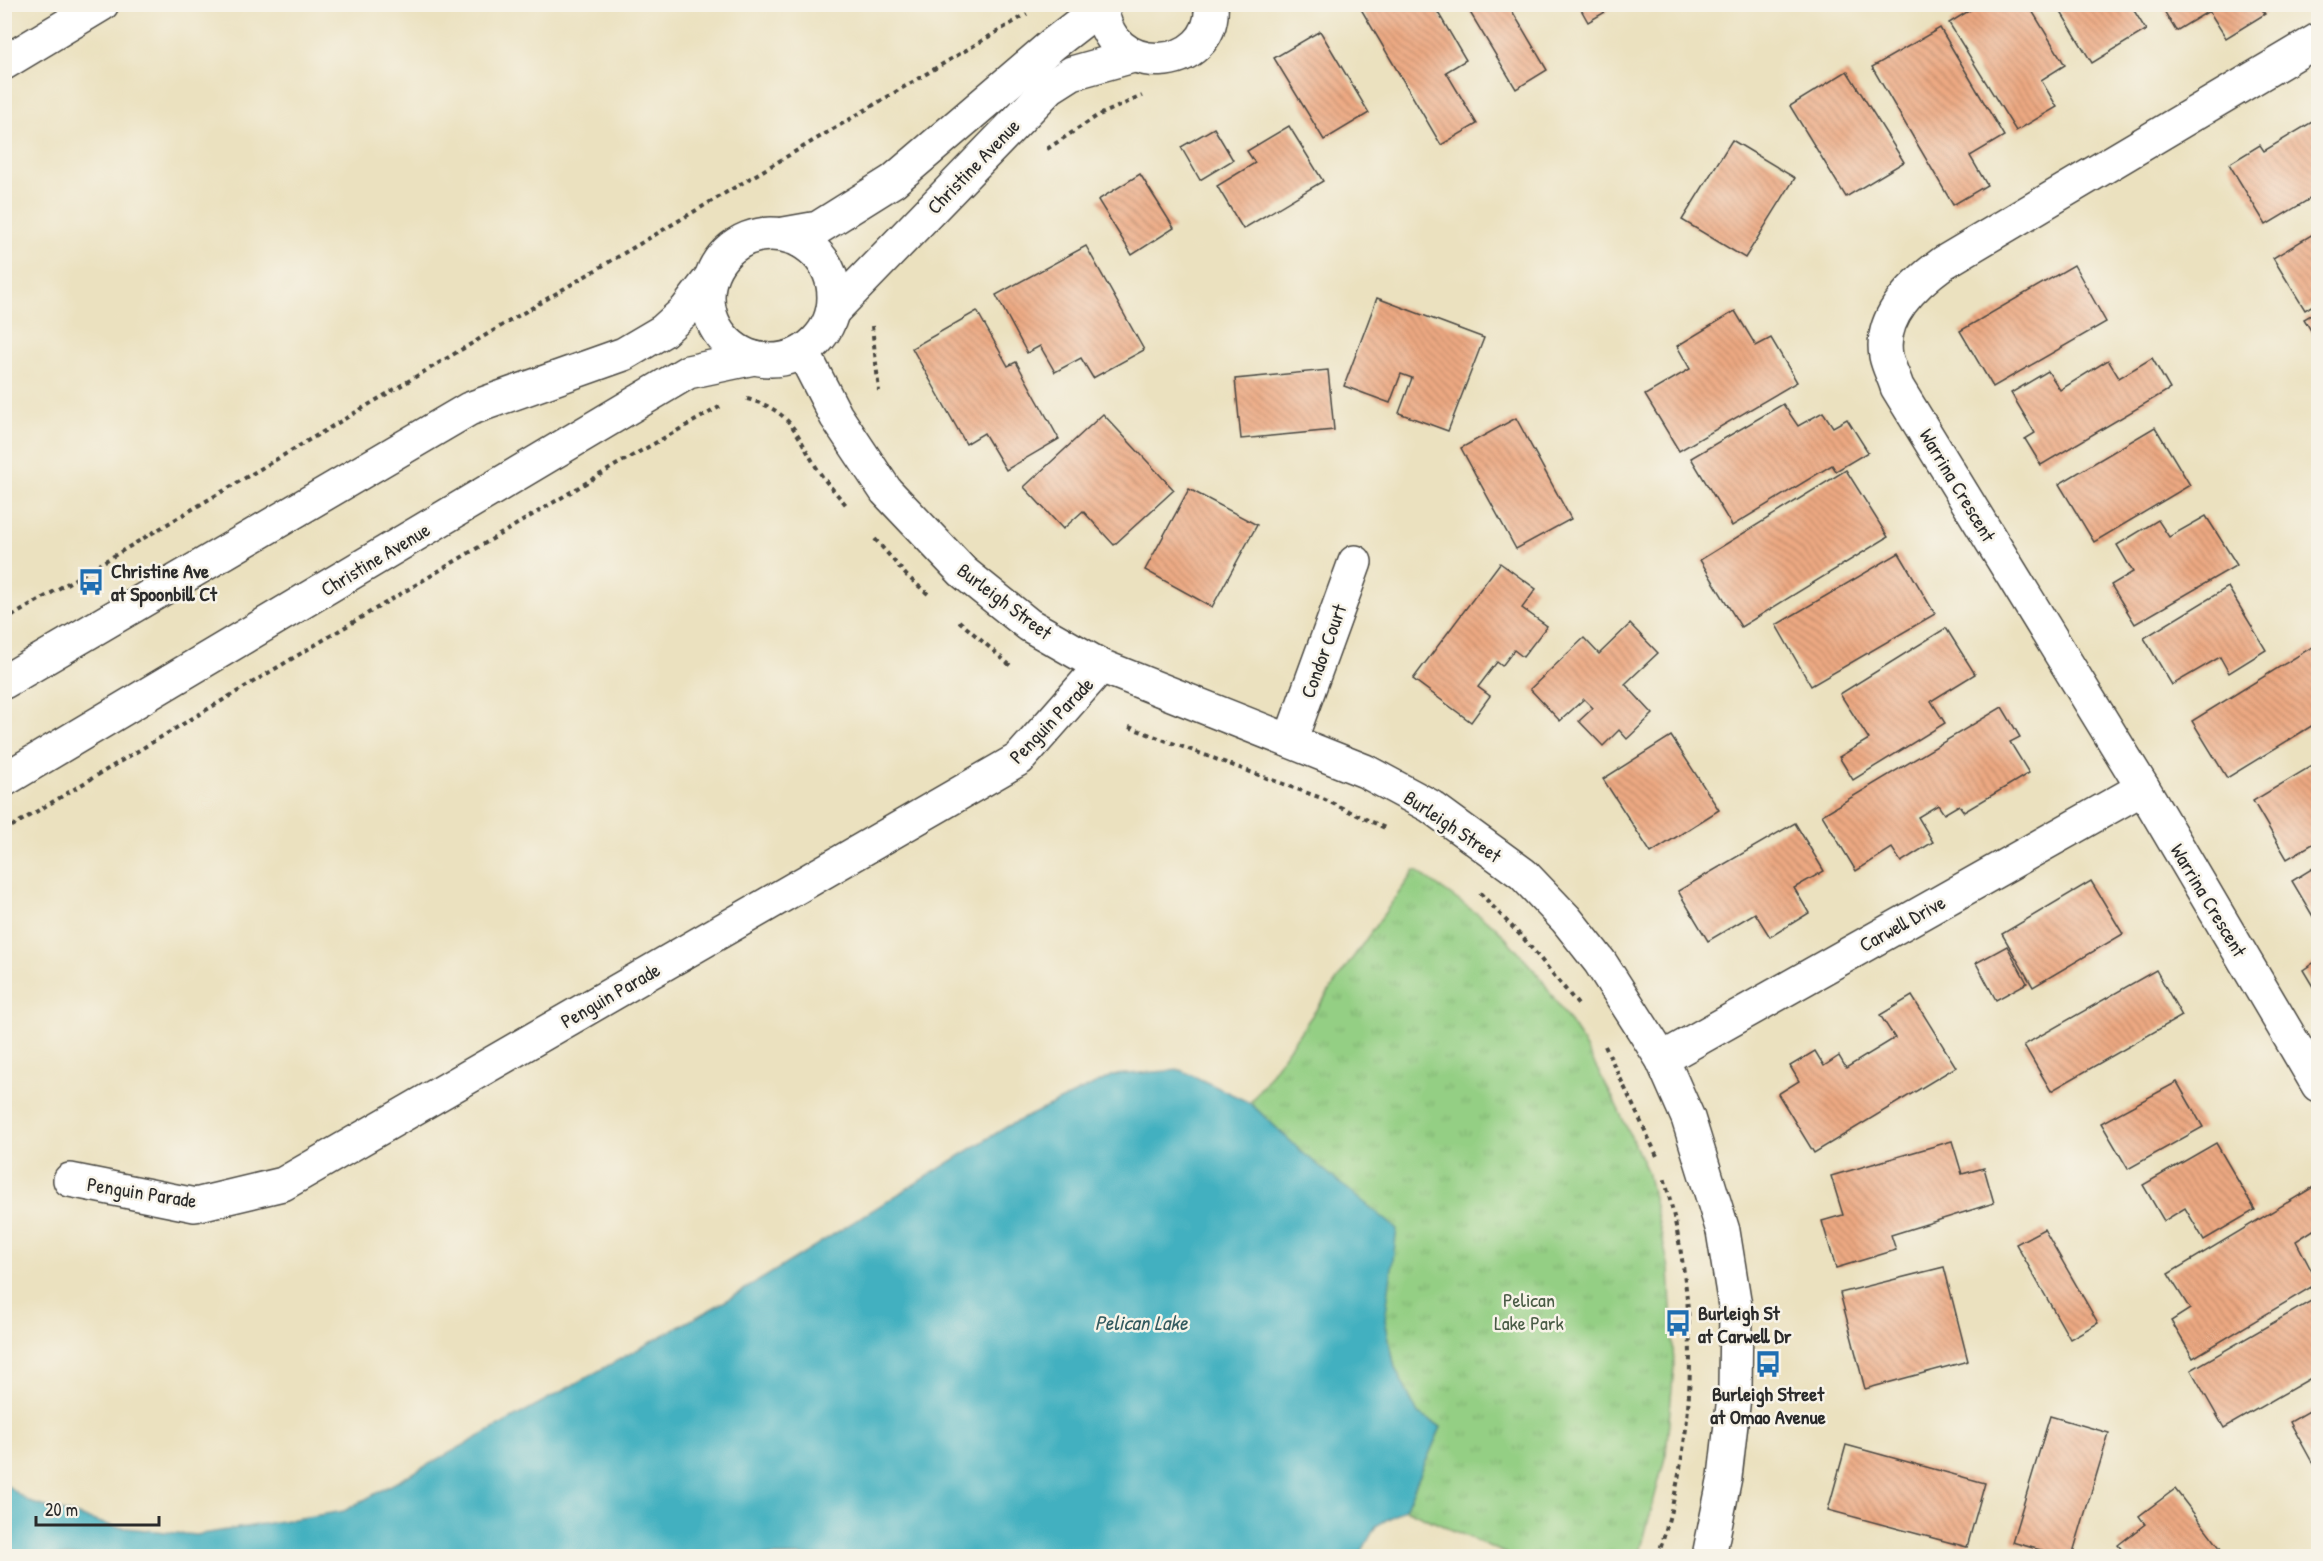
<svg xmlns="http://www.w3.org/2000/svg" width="2323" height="1561" font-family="'Patrick Hand',sans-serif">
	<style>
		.park { fill: url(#park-tufts); stroke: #607d58; stroke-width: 1.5 }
		.water { fill: #43b0c0; stroke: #376e76; stroke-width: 1.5 }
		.building { fill: url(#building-back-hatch) }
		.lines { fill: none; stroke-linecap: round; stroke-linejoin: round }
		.minor-casing { stroke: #484641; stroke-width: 36 }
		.tertiary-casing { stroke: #484641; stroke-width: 36 }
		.path { stroke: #484641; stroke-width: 4; stroke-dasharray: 4.5 4.5; stroke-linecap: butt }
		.minor { stroke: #fff; stroke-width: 33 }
		.tertiary { stroke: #fff; stroke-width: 33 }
		.labels { text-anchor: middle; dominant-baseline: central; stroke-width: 5; stroke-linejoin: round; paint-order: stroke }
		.street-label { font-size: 20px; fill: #2b2b2b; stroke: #f7f3e8 }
		.poi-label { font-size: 20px; font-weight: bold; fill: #2b2b2b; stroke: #f7f3e8; text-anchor: start }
		.park-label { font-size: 20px; fill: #4a5c46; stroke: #f7f3e8 }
		.water-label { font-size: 21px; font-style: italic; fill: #335a5f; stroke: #f7f3e8 }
	</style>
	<defs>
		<pattern id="park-tufts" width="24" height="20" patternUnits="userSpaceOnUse" patternTransform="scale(1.5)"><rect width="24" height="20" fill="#94cf84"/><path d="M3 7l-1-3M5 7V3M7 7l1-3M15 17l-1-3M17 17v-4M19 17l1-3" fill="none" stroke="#80b272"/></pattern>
		<pattern id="building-back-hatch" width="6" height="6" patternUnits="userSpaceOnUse" patternTransform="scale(1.5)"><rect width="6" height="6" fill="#eda982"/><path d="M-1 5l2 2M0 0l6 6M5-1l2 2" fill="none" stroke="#c08a6b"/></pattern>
	</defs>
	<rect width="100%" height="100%" fill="#f7f3e8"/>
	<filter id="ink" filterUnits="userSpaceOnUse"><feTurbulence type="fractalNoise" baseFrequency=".0167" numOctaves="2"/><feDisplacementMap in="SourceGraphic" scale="12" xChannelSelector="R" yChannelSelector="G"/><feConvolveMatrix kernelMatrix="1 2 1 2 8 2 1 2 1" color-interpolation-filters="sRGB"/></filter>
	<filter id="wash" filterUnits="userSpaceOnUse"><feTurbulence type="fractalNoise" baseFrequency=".008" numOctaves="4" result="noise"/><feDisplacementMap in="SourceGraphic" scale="24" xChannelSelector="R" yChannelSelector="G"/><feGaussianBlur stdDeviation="1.35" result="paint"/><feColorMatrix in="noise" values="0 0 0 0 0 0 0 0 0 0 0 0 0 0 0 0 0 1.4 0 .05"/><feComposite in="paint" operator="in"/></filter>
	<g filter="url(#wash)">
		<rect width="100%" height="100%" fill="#ebe1bf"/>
		<path class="park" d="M 1415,870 L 1496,927 L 1540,977 L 1579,1036 L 1613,1098 L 1647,1171 L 1669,1268 L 1674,1366 L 1666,1454 L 1639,1556 L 1511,1556 L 1405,1509 L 1441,1427 L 1418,1414 L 1395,1368 L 1385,1320 L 1388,1280 L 1302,1152 L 1250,1103 Z"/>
		<path class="water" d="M 1181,1070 L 1250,1103 L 1302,1152 L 1397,1229 L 1385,1320 L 1395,1368 L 1418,1414 L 1441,1427 L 1405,1509 L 1376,1526 L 1359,1556 L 5,1556 L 5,1484 L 29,1502 L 116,1527 L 196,1535 L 344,1511 L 731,1298 L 1008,1126 L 1114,1075 Z"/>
		<g id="blocks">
			<g class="building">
				<path d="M 1358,4 L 1433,4 L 1466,60 L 1446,72 L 1477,124 L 1441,145 Z"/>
				<path d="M 1465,4 L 1508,4 L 1547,70 L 1516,89 Z"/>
				<path d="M 1578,4 L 1619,4 L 1588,22 Z"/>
				<path d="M 1980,4 L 2028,4 L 2065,65 L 2041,80 L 2057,107 L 2016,131 L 1949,23 Z"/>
				<path d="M 2056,4 L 2130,4 L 2146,30 L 2092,63 Z"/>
				<path d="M 2160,4 L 2259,4 L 2265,14 L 2226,38 L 2209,11 L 2176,31 Z"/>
				<path d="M 1940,28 L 2004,136 L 1970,156 L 1987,185 L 1953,205 L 1872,67 Z"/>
				<path d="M 1320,31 L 1369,113 L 1324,140 L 1274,58 Z"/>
				<path d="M 1847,71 L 1904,162 L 1846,197 L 1790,106 Z"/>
				<path d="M 2312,122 L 2318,133 L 2318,194 L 2266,225 L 2229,164 L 2260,145 L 2264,151 Z"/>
				<path d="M 1289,126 L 1323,181 L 1243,229 L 1217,186 L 1255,163 L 1247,151 Z"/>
				<path d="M 1214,128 L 1233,160 L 1200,180 L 1181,147 Z"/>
				<path d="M 1732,140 L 1795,178 L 1745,258 L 1682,220 Z"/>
				<path d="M 1140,174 L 1174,228 L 1132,255 L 1098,200 Z"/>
				<path d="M 2318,231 L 2318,302 L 2305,310 L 2273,258 Z"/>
				<path d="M 1086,246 L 1144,350 L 1093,378 L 1081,358 L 1055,372 L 1040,346 L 1027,353 L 996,295 Z"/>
				<path d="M 2074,265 L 2106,322 L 1993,387 L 1960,331 Z"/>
				<path d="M 1377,298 L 1484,338 L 1448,431 L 1399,413 L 1412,378 L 1401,374 L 1390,403 L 1344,386 Z"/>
				<path d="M 977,311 L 1008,366 L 1016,362 L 1059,439 L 1006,470 L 984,433 L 966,444 L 912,348 Z"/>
				<path d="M 1735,311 L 1756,346 L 1771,338 L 1797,382 L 1679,451 L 1645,395 L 1690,369 L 1677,346 Z"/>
				<path d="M 2318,311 L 2318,342 L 2304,319 Z"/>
				<path d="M 2152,358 L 2170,389 L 2041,465 L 2025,439 L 2035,433 L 2011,393 L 2048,371 L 2060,390 L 2108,360 L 2119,378 Z"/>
				<path d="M 1328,370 L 1334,430 L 1241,439 L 1235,379 Z"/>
				<path d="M 1783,404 L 1798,426 L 1823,412 L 1833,427 L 1847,419 L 1868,452 L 1836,471 L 1832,465 L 1732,526 L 1691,458 Z"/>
				<path d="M 1103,414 L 1174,490 L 1114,545 L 1083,511 L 1063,529 L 1024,487 Z"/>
				<path d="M 1516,418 L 1571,519 L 1516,549 L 1461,448 Z"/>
				<path d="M 2155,427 L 2190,485 L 2094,542 L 2059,484 Z"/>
				<path d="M 1846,470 L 1888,537 L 1741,627 L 1700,560 Z"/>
				<path d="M 1189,489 L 1257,525 L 1212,607 L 1145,570 Z"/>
				<path d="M 2206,516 L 2237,565 L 2135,624 L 2111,585 L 2133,572 L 2117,545 L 2158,520 L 2169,537 Z"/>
				<path d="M 1899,553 L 1935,614 L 1811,686 L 1776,625 Z"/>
				<path d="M 1500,563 L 1536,589 L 1522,608 L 1547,626 L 1523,657 L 1514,650 L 1502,666 L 1497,662 L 1478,687 L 1490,696 L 1471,722 L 1413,679 Z"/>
				<path d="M 2228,587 L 2266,650 L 2229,673 L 2220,657 L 2172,685 L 2144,638 Z"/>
				<path d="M 1630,624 L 1658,653 L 1625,684 L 1653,714 L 1627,739 L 1619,730 L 1603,746 L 1579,721 L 1593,708 L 1584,699 L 1560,721 L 1530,689 L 1584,638 L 1599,654 Z"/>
				<path d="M 1946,628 L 1975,674 L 1931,701 L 1945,723 L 1853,780 L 1839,757 L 1869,739 L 1840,694 Z"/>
				<path d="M 2312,647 L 2318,656 L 2318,722 L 2227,778 L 2192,721 Z"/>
				<path d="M 2002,707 L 2020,737 L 2010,742 L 2029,773 L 1964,812 L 1959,805 L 1944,814 L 1938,805 L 1918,817 L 1933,842 L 1901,862 L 1892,848 L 1856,871 L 1822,815 Z"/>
				<path d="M 1671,736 L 1719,810 L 1651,853 L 1603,779 Z"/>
				<path d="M 2318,762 L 2318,841 L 2287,859 L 2253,801 Z"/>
				<path d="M 1795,823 L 1824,871 L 1794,888 L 1809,913 L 1770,937 L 1755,913 L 1708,941 L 1678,891 Z"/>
				<path d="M 2318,865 L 2318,925 L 2292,881 Z"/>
				<path d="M 2091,881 L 2123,934 L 2033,987 L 2002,934 Z"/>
				<path d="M 2007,946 L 2027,983 L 1996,1000 L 1976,963 Z"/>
				<path d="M 2318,960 L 2318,995 L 2303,970 Z"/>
				<path d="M 2156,970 L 2182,1016 L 2051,1091 L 2024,1045 Z"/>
				<path d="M 1912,996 L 1956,1067 L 1814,1153 L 1778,1094 L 1799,1081 L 1790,1066 L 1815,1051 L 1824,1066 L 1839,1056 L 1846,1068 L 1895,1038 L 1880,1015 Z"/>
				<path d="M 2177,1082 L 2203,1127 L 2128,1169 L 2101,1123 Z"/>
				<path d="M 1952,1141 L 1962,1174 L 1984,1168 L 1994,1203 L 1891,1235 L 1896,1250 L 1836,1268 L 1822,1221 L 1843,1215 L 1831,1176 Z"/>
				<path d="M 2216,1143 L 2255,1210 L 2204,1240 L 2185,1208 L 2164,1221 L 2143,1185 Z"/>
				<path d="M 2315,1186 L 2318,1192 L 2318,1227 L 2296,1241 L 2318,1283 L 2193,1358 L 2171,1321 L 2190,1309 L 2168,1274 Z"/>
				<path d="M 2044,1229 L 2098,1323 L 2070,1339 L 2016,1244 Z"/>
				<path d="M 1944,1267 L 1968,1361 L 1865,1389 L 1840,1293 Z"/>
				<path d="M 2318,1297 L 2318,1374 L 2224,1428 L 2191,1370 Z"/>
				<path d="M 2318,1406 L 2318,1473 L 2290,1422 Z"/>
				<path d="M 2050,1416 L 2109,1433 L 2072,1556 L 2062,1556 L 2012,1542 Z"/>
				<path d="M 1846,1445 L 1985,1483 L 1967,1547 L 1828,1510 Z"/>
				<path d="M 2175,1489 L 2221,1549 L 2216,1556 L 2127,1556 L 2118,1545 L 2145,1524 L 2139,1516 Z"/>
			</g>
		</g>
	</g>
	<g filter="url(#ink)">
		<use href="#blocks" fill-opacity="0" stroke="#484641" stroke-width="1.5"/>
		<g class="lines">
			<defs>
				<g id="minor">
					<path d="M 2318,40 L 1943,263 C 1914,284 1879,316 1886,356 C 1888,366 1894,377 1897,387 L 2143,788 L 2318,1085"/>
					<path d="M 4,63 L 102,4"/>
					<path d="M 1290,741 L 1355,562"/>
					<path d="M 1662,1059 L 2143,788"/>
					<path d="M 70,1180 L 195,1205 L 283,1184 L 1019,759 L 1101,666"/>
				</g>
				<g id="tertiary">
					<path d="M 1102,4 C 1104,82 1217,74 1211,4"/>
					<circle cx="771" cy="297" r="63"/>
					<path d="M 784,234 L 818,228 L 893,181 L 1053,44 L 1102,6"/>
					<path d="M 834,310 L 1050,87 L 1072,73 L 1133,56"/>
					<path d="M 803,352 L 836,416 L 886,491 L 963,572 L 1029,625 L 1101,666 L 1365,771 L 1430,806 L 1523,874 L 1566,919 L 1600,962 L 1662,1059 L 1688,1118 L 1723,1231 L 1736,1312 L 1735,1388 L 1725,1477 L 1709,1556"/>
					<path d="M 4,682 L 469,409 L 624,354 L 663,331 L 686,310 L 709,280"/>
					<path d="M 4,780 L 688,372 L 754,358"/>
				</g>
			</defs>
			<use href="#minor" class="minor-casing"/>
			<use href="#tertiary" class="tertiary-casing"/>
			<g class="path">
				<path d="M 1047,149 L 1097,116 L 1142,96"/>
				<path d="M 872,326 L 879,391"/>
				<path d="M 747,399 C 795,411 796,437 820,473 C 828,485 838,495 847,506"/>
				<path d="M 875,539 L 907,576 L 928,594"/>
				<path d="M 4,621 L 1027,14"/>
				<path d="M 959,621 L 1012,667"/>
				<path d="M 1129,727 L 1321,798 L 1385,828"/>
				<path d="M 4,831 L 616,465 L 721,406"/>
				<path d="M 1480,893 L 1524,939 L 1580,1007"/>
				<path d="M 1605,1046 L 1657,1156"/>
				<path d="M 1658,1556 C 1699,1428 1700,1307 1664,1177"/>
			</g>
			<use href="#minor" class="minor"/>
			<use href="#tertiary" class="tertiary"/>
		</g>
	</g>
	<defs>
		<symbol id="bus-bare" viewBox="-9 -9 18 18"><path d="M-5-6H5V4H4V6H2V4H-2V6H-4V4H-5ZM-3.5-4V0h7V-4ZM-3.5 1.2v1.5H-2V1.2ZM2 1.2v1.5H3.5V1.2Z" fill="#1f6fb2" stroke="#f7f3e8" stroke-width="2.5" paint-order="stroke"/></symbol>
	</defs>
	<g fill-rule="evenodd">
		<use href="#bus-bare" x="72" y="563" width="38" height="38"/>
		<use href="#bus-bare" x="1659" y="1304" width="38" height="38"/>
		<use href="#bus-bare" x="1749" y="1345" width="38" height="38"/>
	</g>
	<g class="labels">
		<g class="street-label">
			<text transform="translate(973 166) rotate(-46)">Christine Avenue</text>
			<text transform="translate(1958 485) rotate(59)">Warrina Crescent</text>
			<text transform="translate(375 559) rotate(-31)">Christine Avenue</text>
			<text transform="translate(1005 601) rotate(37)">Burleigh Street</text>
			<text transform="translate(1323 651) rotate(-70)">Condor Court</text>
			<text transform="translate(1051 720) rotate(-46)">Penguin Parade</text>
			<text transform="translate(1453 826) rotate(34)">Burleigh Street</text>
			<text transform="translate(2209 900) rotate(59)">Warrina Crescent</text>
			<text transform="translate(1902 923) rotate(-29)">Carwell Drive</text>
			<text transform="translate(610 995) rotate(-30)">Penguin Parade</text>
			<text transform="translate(142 1192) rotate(9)">Penguin Parade</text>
		</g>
		<g class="poi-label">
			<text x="111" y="570">Christine Ave<tspan x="111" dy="23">at Spoonbill Ct</tspan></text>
			<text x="1698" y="1312">Burleigh St<tspan x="1698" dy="23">at Carwell Dr</tspan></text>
			<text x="1768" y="1393" text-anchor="middle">Burleigh Street<tspan x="1768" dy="23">at Omao Avenue</tspan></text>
		</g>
		<g class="park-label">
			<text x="1529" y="1299">Pelican<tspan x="1529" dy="23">Lake Park</tspan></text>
		</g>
		<g class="water-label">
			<text x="1141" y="1322">Pelican Lake</text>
		</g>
	</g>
	<rect width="2323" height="1561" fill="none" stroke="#f7f3e8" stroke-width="24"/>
	<path d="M36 1516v9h123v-9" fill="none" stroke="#2b2b2b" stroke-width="3"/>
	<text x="45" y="1516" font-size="18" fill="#2b2b2b" stroke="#f7f3e8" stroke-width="4.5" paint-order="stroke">20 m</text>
</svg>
